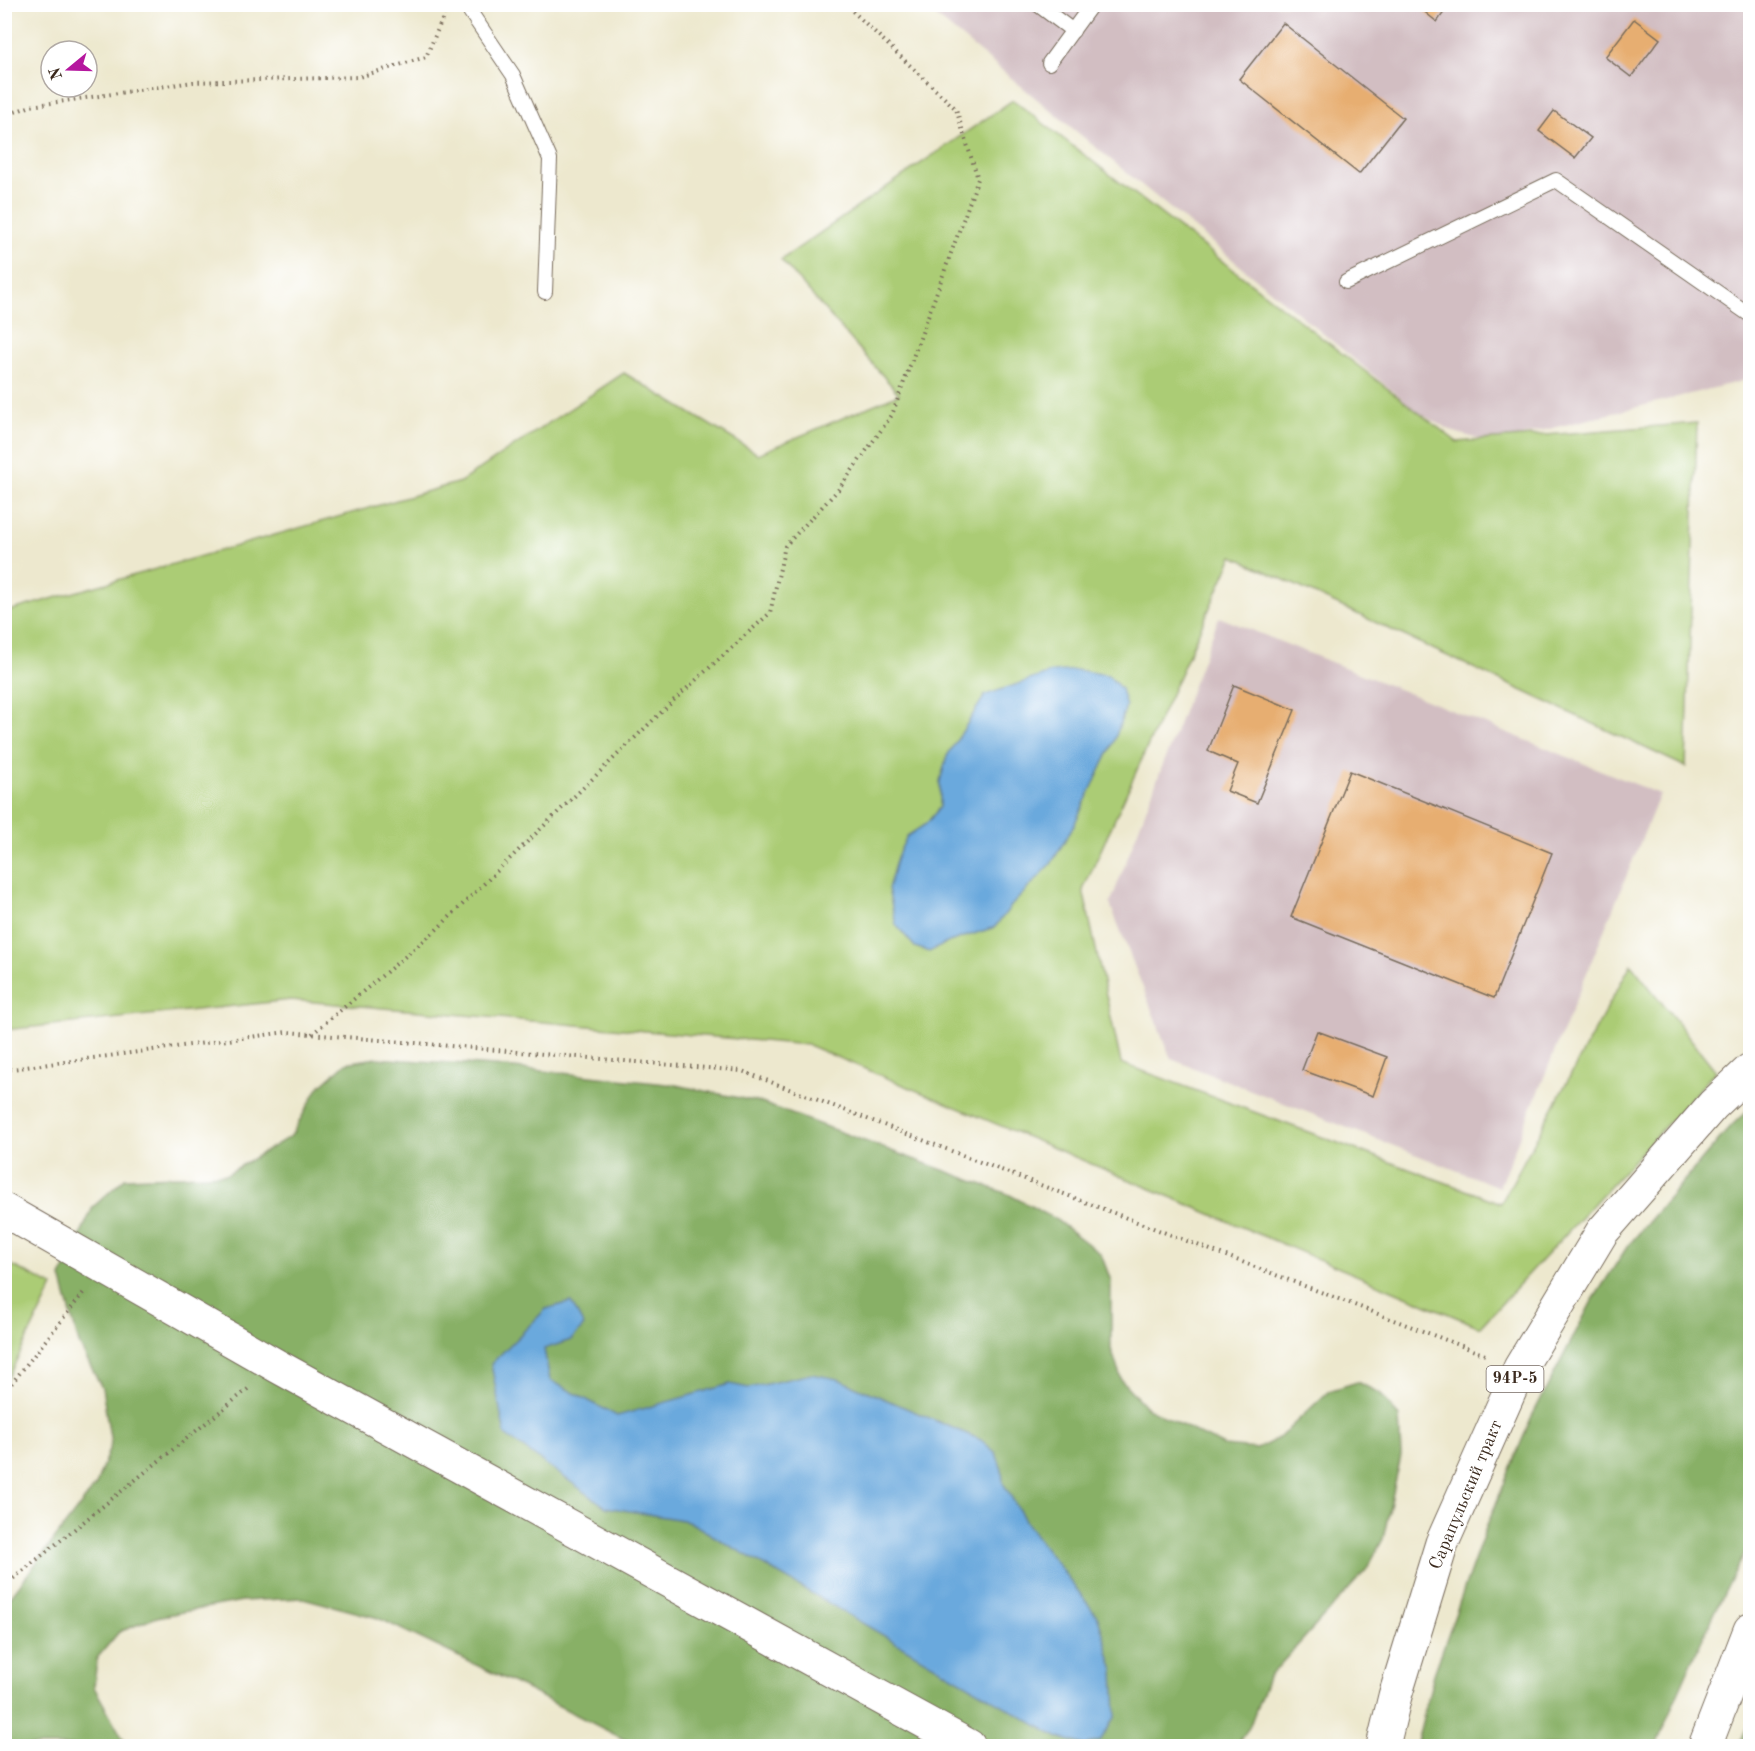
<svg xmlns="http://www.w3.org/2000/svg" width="1755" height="1751" font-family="'Old Standard TT',serif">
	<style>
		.industrial { fill: #d2bec2 }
		.green { fill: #abcc75; stroke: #737b4a; stroke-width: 1.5 }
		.forest { fill: #88b066; stroke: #626d42; stroke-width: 1.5 }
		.water { fill: #6ba9dd; stroke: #536a7e; stroke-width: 1.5 }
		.building { fill: #e7ae71 }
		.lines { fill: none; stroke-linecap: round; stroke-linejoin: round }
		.lane-casing { stroke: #796c5c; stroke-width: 16 }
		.secondary-casing { stroke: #796c5c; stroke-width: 35 }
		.primary-casing { stroke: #796c5c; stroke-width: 35 }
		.path { stroke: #796c5c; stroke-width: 4; stroke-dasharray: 1.5 4.5; stroke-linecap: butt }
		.lane { stroke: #fff; stroke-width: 14 }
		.secondary { stroke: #fff; stroke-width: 33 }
		.primary { stroke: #fff; stroke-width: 33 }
		.labels { text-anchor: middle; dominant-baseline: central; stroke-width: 4.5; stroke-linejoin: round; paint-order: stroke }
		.shield { fill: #fff; stroke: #766a62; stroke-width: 1.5 }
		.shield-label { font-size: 16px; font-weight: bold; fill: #3b2a1e }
		.street-label { font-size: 18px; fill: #3b2a1e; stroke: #fff }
	</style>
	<rect width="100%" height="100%" fill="#fff"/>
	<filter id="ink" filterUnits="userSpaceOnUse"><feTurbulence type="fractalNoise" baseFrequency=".0167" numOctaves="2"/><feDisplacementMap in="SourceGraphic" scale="12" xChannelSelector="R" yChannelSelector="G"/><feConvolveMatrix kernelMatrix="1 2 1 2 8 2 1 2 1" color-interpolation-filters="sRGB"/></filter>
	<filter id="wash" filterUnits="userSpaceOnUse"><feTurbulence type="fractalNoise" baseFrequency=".008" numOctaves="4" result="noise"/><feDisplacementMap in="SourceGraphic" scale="24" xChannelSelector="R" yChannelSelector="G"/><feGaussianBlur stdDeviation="1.35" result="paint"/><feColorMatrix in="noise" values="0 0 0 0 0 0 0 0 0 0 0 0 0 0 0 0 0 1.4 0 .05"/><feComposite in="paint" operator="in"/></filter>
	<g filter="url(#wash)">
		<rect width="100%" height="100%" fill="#ede8ce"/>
		<g class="industrial">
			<path d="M 922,5 L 1750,5 L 1750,379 L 1517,437 L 1482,440 L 1454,432 L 1421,414 Z"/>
			<path d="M 1219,617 L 1660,794 L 1499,1187 L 1171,1059 L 1110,904 Z"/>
		</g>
		<g class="green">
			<path d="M 1013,100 L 1457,442 L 1697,423 L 1686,767 L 1233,556 L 1083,890 L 1121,1063 L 1501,1203 L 1631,964 L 1716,1071 L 1480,1327 L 808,1045 L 291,1000 L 5,1030 L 5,612 L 460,482 L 624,373 L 758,454 L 899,394 L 781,260 Z"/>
			<path d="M 5,1262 L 53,1286 L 5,1384 Z"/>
		</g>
		<g class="forest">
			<path d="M 376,1058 L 495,1066 L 676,1085 L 759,1102 L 1008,1194 L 1055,1219 L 1101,1254 L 1111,1281 L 1111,1349 L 1122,1381 L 1147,1408 L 1224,1446 L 1257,1449 L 1279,1438 L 1329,1391 L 1357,1382 L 1380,1393 L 1399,1417 L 1401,1456 L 1383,1539 L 1366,1570 L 1268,1678 L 1249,1728 L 1235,1746 L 637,1746 L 522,1687 L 378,1618 L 303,1598 L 242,1601 L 157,1617 L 119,1632 L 97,1658 L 94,1687 L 127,1746 L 5,1746 L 4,1605 L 96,1485 L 111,1444 L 102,1388 L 79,1344 L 61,1277 L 93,1207 L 125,1178 L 227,1174 L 291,1136 L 318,1088 L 346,1063 Z"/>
			<path d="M 1750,1108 L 1750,1543 C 1715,1609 1684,1677 1656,1746 L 1416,1746 L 1434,1674 L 1484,1533 L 1531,1418 L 1591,1303 L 1627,1247 L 1730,1127 Z"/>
			<path d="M 1750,1717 L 1750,1746 L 1738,1746 Z"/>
		</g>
		<g class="water">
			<path d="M 1077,670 L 1108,675 L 1121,689 L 1126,706 L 1115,739 L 1074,825 L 1051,864 L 1012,905 L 995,927 L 949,942 L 929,952 L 915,947 L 896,925 L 888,889 L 897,857 L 907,836 L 926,824 L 940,807 L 940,781 L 947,756 L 985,695 L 1053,672 Z"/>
			<path d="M 571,1302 L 584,1326 L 571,1340 L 544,1349 L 550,1380 L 617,1416 L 730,1384 L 749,1388 L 811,1374 L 838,1379 L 981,1440 L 996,1453 L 1002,1470 L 1003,1483 L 1029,1527 L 1098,1617 L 1114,1671 L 1116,1716 L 1100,1741 L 1085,1745 L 1057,1737 L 688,1521 L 606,1507 L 505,1435 L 491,1364 L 546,1309 Z"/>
		</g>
		<g id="blocks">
			<g class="building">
				<path d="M 1415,4 L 1450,4 L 1437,22 Z"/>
				<path d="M 1634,19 L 1660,39 L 1631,77 L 1605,57 Z"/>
				<path d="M 1283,23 L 1403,118 L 1359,174 L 1239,79 Z"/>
				<path d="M 1554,111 L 1591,138 L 1575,158 L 1539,131 Z"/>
				<path d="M 1234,685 L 1295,710 L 1257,803 L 1227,791 L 1238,764 L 1208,751 Z"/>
				<path d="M 1350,771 L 1552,853 L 1494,998 L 1291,917 Z"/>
				<path d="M 1317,1031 L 1387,1057 L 1373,1096 L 1302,1070 Z"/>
			</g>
		</g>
	</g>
	<g filter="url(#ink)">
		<use href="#blocks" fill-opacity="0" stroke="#796c5c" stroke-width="1.5"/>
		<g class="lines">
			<defs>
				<g id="lane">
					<path d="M 465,4 L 513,75 L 550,159 L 545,292"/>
					<path d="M 1037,4 L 1073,31"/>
					<path d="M 1049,63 L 1092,4"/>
					<path d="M 1346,282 L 1556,180 L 1750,315"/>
				</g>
				<path id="secondary" d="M 4,1210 L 277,1366 L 969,1746"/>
				<g id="primary">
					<path d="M 1383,1746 L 1395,1696 L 1442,1543 L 1520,1368 L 1602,1232 L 1713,1105 L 1750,1070"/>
					<path d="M 1705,1746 L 1750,1630"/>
				</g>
			</defs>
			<use href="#lane" class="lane-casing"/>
			<use href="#secondary" class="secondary-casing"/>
			<use href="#primary" class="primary-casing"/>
			<g class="path">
				<path d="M 4,116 L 31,106 L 193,82 L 359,77 L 426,57 L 444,15"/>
				<path d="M 312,1034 L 432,934 L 675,699 L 770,613 L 785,546 L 838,490 L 892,415 L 978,179 L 956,109 L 845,4"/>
				<path d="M 4,1070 L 287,1032 L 742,1071 L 1488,1356"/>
				<path d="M 4,1393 L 84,1292"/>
				<path d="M 4,1586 L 248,1389"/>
			</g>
			<use href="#lane" class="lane"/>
			<use href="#secondary" class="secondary"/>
			<use href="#primary" class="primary"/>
		</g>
	</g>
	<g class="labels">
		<rect class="shield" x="1486.5" y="1366" width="57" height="26" rx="4.5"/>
		<g class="shield-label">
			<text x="1515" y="1379">94Р-5</text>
		</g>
		<g class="street-label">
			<text transform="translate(1466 1495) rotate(-67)">Сарапульский тракт</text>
		</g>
	</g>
	<rect width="1755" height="1751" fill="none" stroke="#fff" stroke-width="24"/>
	<g transform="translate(69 69) rotate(251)"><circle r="28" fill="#ffffff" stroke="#b1aaa5" stroke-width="1.5"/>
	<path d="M0-4.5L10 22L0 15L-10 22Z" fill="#b5179e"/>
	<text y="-9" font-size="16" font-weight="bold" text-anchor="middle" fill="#3b2a1e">N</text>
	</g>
</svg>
